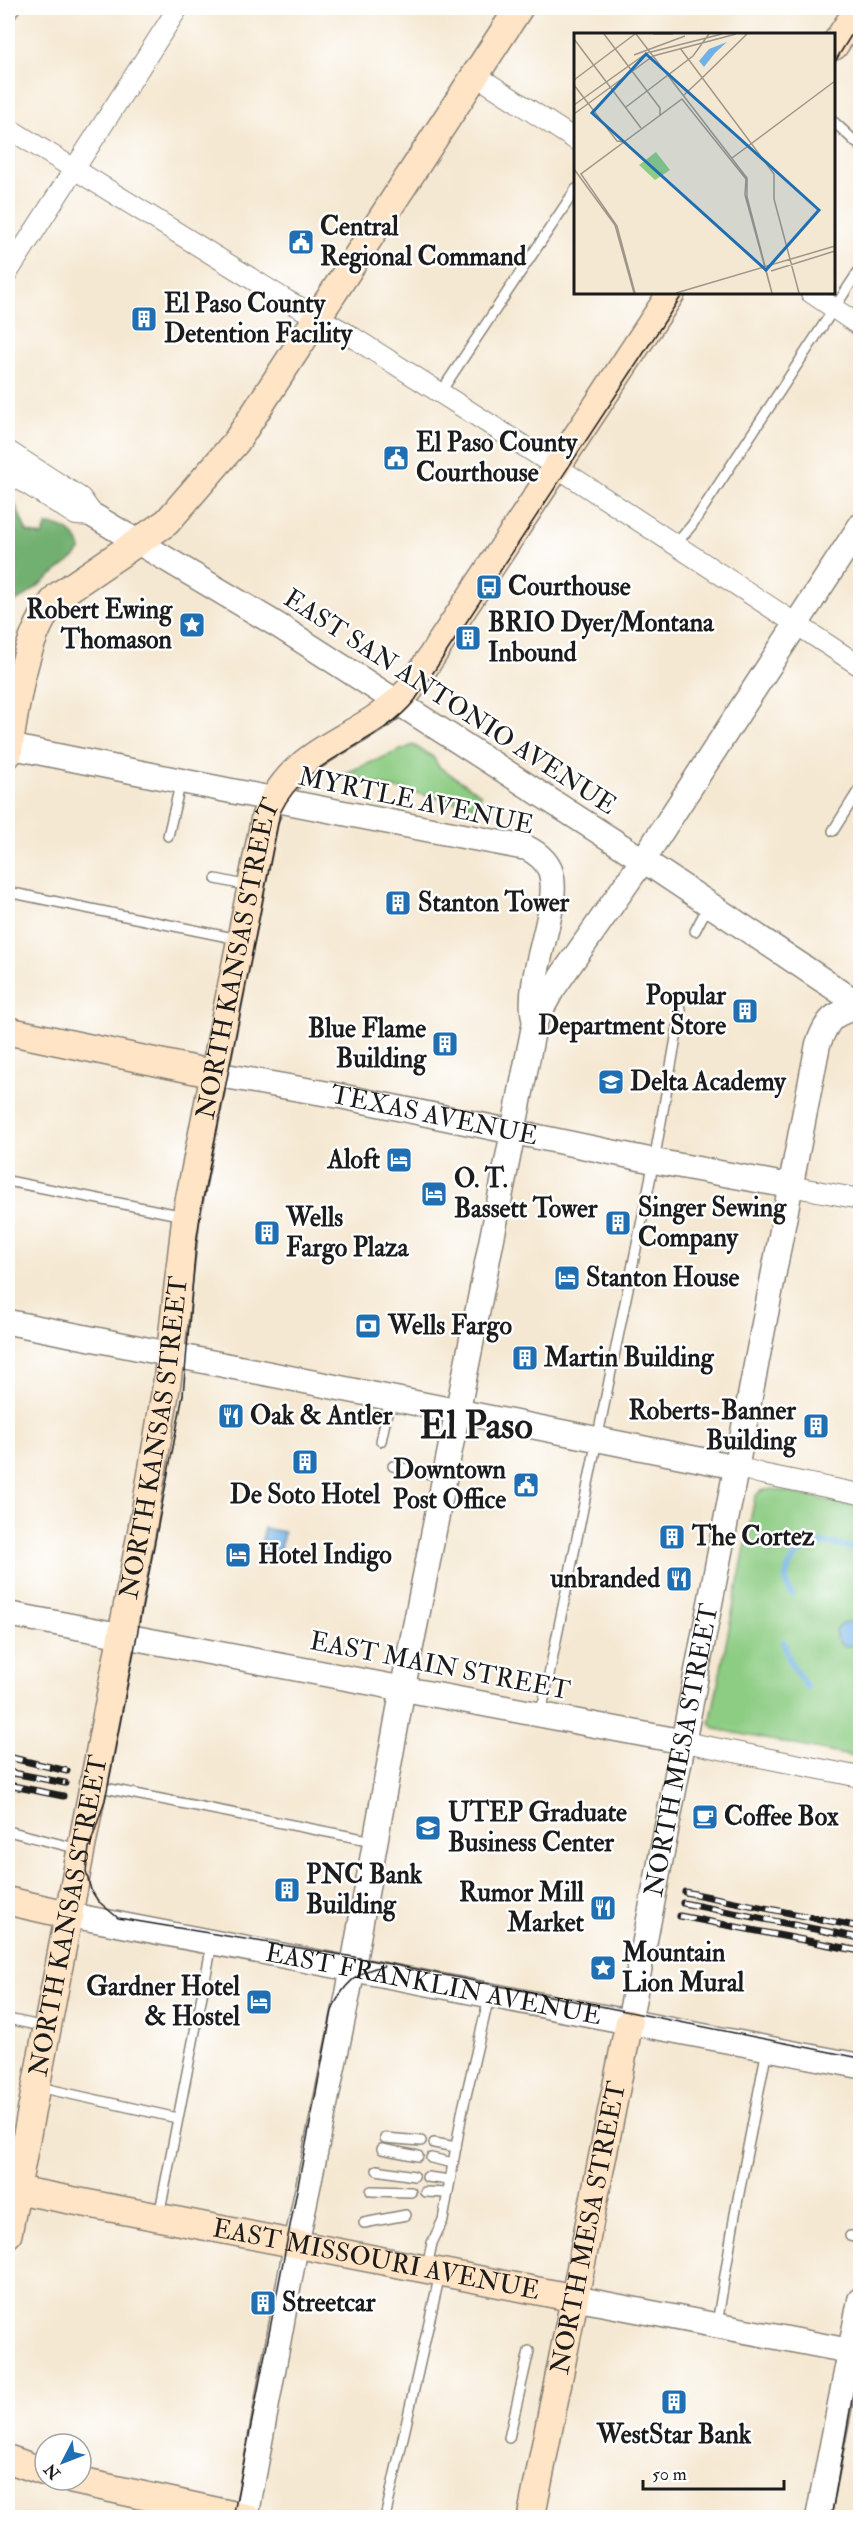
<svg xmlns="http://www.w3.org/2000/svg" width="868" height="2525" font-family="'IM FELL Double Pica',serif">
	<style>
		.green { fill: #8dcc83; stroke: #547450; stroke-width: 1.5 }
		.forest { fill: #72b071; stroke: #476646; stroke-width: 1.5 }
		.water { fill: #71b1e5; stroke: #466680; stroke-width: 1.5 }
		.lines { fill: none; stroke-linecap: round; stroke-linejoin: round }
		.stream { stroke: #71b1e5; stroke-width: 6 }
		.service-casing { stroke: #888277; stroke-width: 12 }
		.minor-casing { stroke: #888277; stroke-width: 22 }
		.tertiary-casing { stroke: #888277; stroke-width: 27 }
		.secondary-casing { stroke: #888277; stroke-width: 30 }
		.service { stroke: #fff; stroke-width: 9 }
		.minor { stroke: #fff; stroke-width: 20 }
		.tertiary { stroke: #fff; stroke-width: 24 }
		.secondary { stroke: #ffe4c6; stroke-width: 27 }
		.tram { stroke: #1c1c1c; stroke-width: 1.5 }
		.rail-casing { stroke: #1c1c1c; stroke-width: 7 }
		.rail { stroke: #fff; stroke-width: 4.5; stroke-dasharray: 14; stroke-linecap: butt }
		.labels { text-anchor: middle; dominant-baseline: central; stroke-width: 5; stroke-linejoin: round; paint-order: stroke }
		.poi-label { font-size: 26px; font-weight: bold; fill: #1c1c1c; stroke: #fff; text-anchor: start }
		.street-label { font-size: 26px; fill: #1c1c1c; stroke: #fff }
		.town-label { font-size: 38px; font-weight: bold; fill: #1c1c1c; stroke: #fff }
		.inset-road { fill: none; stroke: #9e9689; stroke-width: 1.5 }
		.view { fill: #1f6fb2; fill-opacity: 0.15; stroke: #1f6fb2; stroke-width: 3 }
		.inset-edge { fill: none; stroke: #1c1c1c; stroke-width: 3 }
	</style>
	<rect width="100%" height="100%" fill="#fff"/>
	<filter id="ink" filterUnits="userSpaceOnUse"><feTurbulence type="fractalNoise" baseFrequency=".0167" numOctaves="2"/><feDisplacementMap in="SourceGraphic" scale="12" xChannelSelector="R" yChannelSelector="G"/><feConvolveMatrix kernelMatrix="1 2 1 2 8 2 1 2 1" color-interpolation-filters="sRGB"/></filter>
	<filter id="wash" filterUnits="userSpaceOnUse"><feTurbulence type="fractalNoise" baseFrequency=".008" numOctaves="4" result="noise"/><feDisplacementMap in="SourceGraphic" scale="24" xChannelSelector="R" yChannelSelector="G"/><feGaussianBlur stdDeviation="1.35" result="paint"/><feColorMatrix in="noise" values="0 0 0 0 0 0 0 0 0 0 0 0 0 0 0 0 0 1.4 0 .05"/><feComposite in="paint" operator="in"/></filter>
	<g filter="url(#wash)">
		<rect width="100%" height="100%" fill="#f5e8d2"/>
		<g class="green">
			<path d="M 413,745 L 433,757 L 439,767 L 481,794 L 478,804 L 474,806 L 338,776 Z"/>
			<path d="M 773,1489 L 860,1507 L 860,1758 L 716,1729 L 710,1724 L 755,1497 L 760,1491 Z"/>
		</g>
		<path class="forest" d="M 8,499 L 15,504 L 27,532 L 42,536 L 47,525 C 63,525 77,533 81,549 L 75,557 L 24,597 L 8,606 Z"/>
		<g class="water">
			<path d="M 264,1528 L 284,1532 L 279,1557 L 260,1552 Z"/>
			<circle cx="848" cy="1634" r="12"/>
		</g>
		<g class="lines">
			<g class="stream">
				<path d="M 792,1594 C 775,1576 798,1545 821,1543 C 834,1543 847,1547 859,1549"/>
				<path d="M 784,1642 L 791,1664 L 807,1687"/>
			</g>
		</g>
	</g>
	<g filter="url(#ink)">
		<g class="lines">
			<defs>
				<g id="service">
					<path d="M 8,19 L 15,8"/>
					<path d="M 834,122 L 860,146"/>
					<path d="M 440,393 L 576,189"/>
					<path d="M 675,545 L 692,525 L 860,269"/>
					<path d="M 833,831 L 860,788"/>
					<path d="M 168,836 L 181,781"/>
					<path d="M 216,879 L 249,886"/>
					<path d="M 8,892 L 238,939"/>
					<path d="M 695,931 L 709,904"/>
					<path d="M 8,1181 L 184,1216"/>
					<path d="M 381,1441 L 390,1399"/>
					<path d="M 393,1466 L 444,1477"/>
					<path d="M 541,1714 L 654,1161 L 681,1010"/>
					<path d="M 95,1786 L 373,1841"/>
					<path d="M 8,1831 L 79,1849"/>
					<path d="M 8,2019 L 45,2027"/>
					<path d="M 39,2087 L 177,2118"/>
					<path d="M 385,2138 L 421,2141"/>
					<path d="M 434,2143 L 456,2147"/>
					<path d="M 382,2149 L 418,2156"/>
					<path d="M 431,2158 L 453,2163"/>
					<path d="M 377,2170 L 414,2176"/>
					<path d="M 427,2177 L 450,2180"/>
					<path d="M 371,2191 L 411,2192"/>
					<path d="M 425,2192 L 448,2193"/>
					<path d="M 159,2216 L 212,1944"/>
					<path d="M 364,2223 L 406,2215"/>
					<path d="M 850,2236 L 860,2238"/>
					<path d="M 427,2267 L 432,2243 L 443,2220 L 462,2113 L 489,1997"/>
					<path d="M 717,2324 L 735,2214 L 767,2049"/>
					<path d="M 509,2438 L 529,2351"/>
					<path d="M 385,2518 L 440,2274"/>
				</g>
				<g id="minor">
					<path d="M 474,74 L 576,140"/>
					<path d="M 8,128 L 286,300 L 346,333 L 557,467 L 860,666"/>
					<path d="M 8,272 L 178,8"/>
					<path d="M 810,292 L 860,326"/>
					<path d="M 8,451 L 81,498 L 94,516"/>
					<path d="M 8,472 L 76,515 L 94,516"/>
					<path d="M 790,1186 L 860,1199"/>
					<path d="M 737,1467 L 762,1474 L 860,1494"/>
					<path d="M 685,1742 L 860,1777"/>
				</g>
				<g id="tertiary">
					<path d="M 94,516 L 279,626 L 408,709 L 643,860 L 860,1005"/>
					<path d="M 8,746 C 180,781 353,816 527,848 C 537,853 545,859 550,870 C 563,905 525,975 534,1018"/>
					<path id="s1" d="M 214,1074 L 340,1096 L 654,1161 L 790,1186"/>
					<path d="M 8,1322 L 737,1467"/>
					<path d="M 8,1614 L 685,1742"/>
					<path id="s2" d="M 70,1915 L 860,2066"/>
					<path id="s3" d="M 629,2023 L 818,1044 C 828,1019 833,1012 860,1008"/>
					<path d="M 574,2298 L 860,2353"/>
					<path d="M 246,2518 L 296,2245 L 348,1994 L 403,1687 L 535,1021 L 552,990 L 643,860 L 860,526"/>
					<path d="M 818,2518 L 860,2300"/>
				</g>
				<g id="secondary">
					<path d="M 834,46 L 859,8"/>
					<path d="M 8,754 C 16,704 23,635 58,596 L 167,522 L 236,442 L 519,8"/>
					<path d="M 8,1031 L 214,1074"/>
					<path d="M 8,1901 L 70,1915"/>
					<path id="s4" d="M 8,2188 L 574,2298"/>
					<path id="s5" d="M 8,2234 L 145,1513 L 167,1382 L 186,1216 L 265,817 C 296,741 362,743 410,689 L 672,292"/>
					<path d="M 8,2459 L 45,2472"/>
					<path d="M 72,2480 L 247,2518"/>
					<path id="s6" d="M 531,2518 L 629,2023"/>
				</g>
			</defs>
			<use href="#service" class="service-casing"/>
			<use href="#minor" class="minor-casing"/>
			<use href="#tertiary" class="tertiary-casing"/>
			<use href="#secondary" class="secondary-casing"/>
			<use href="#service" class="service"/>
			<use href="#minor" class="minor"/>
			<use href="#tertiary" class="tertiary"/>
			<use href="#secondary" class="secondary"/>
			<g class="tram">
				<path d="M 834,63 L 860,21"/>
				<path d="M 684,292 L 415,700 C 377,748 307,755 280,813 L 202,1204 L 196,1243 L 183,1395 L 111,1771 L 105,1800 L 89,1848 L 86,1872 L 91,1890 L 98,1901 L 118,1918 L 354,1957 L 860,2058"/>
				<path d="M 233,2518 L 332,2011 C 341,1987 358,1970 384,1966"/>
				<path d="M 831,2518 L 860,2354"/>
			</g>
			<defs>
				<g id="rail">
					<path d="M 8,1757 L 67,1771"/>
					<path d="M 8,1772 L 65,1783"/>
					<path d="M 8,1785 L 63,1796"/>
					<path d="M 685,1892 L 860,1927"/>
					<path d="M 683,1903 L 860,1938"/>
					<path d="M 680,1916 L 860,1951"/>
				</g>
			</defs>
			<use href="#rail" class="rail-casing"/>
			<use href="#rail" class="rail"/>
		</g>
	</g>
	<defs>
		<symbol id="civic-square" viewBox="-11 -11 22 22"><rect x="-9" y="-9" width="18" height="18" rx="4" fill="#1f6fb2" stroke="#fff"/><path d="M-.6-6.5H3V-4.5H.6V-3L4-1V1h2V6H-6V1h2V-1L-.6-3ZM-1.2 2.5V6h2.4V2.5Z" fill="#fff"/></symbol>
		<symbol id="building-square" viewBox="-11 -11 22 22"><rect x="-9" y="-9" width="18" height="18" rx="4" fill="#1f6fb2" stroke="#fff"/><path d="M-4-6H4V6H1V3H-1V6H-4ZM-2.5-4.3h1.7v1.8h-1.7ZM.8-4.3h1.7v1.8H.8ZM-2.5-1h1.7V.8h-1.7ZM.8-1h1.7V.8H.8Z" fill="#fff"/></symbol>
		<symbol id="bus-square" viewBox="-11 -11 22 22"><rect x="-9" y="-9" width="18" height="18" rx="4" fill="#1f6fb2" stroke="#fff"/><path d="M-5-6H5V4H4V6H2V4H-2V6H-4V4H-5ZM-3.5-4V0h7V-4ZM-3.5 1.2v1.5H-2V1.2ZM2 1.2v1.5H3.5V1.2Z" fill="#fff"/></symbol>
		<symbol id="sight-square" viewBox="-11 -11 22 22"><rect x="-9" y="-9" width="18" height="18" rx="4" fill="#1f6fb2" stroke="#fff"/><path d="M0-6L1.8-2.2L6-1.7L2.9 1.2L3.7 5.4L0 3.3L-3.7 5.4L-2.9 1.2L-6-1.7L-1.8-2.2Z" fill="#fff"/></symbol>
		<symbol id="school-square" viewBox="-11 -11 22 22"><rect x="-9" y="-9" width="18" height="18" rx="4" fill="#1f6fb2" stroke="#fff"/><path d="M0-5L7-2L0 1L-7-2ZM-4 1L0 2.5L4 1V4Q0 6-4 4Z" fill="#fff"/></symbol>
		<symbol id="hotel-square" viewBox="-11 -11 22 22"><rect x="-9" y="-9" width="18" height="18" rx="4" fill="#1f6fb2" stroke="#fff"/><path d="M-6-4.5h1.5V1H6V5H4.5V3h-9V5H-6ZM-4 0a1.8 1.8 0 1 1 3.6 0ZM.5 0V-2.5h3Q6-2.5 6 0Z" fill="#fff"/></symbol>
		<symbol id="bank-square" viewBox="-11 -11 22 22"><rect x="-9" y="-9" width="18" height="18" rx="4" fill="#1f6fb2" stroke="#fff"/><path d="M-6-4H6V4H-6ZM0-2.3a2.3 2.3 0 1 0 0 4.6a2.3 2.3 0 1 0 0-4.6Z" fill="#fff"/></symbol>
		<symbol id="restaurant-square" viewBox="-11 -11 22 22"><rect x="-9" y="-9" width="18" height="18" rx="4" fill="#1f6fb2" stroke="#fff"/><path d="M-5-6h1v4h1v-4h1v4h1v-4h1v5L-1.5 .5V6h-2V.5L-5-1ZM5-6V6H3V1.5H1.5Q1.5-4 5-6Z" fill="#fff"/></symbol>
		<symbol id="cafe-square" viewBox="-11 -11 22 22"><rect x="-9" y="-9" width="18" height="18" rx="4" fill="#1f6fb2" stroke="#fff"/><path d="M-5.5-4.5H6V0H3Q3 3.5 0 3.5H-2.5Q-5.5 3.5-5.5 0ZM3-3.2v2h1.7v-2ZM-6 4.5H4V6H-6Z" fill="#fff"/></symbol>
		<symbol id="university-square" viewBox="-11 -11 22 22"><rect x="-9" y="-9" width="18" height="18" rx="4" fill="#1f6fb2" stroke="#fff"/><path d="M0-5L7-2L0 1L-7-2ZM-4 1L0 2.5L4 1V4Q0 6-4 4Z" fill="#fff"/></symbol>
	</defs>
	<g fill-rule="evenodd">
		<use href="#civic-square" x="286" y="227" width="30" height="30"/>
		<use href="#building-square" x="129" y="304" width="30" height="30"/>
		<use href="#civic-square" x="381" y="443" width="30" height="30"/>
		<use href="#bus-square" x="474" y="572" width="30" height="30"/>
		<use href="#sight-square" x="177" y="610" width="30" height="30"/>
		<use href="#building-square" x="453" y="623" width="30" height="30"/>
		<use href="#building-square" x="383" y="888" width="30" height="30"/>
		<use href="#building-square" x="730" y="996" width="30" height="30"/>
		<use href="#building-square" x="430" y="1029" width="30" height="30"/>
		<use href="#school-square" x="596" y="1067" width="30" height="30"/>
		<use href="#hotel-square" x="384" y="1145" width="30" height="30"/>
		<use href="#hotel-square" x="419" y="1179" width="30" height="30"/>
		<use href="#building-square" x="603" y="1208" width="30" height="30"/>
		<use href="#building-square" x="252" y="1218" width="30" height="30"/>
		<use href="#hotel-square" x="552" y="1263" width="30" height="30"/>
		<use href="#bank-square" x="353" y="1311" width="30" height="30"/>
		<use href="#building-square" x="510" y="1343" width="30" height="30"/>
		<use href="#restaurant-square" x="216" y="1401" width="30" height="30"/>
		<use href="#building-square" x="801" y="1411" width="30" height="30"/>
		<use href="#building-square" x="290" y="1447" width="30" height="30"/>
		<use href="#civic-square" x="511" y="1470" width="30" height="30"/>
		<use href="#building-square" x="657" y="1522" width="30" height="30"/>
		<use href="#hotel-square" x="223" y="1540" width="30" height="30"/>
		<use href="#restaurant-square" x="664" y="1564" width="30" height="30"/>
		<use href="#cafe-square" x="690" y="1802" width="30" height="30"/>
		<use href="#university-square" x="413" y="1813" width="30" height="30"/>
		<use href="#building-square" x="272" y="1875" width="30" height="30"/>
		<use href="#restaurant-square" x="588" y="1893" width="30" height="30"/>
		<use href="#sight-square" x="588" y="1953" width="30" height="30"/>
		<use href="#hotel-square" x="244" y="1987" width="30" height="30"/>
		<use href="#building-square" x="248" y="2288" width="30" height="30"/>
		<use href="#building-square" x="659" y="2387" width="30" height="30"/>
	</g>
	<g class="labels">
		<g class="poi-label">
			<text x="320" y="227">Central<tspan x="320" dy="30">Regional Command</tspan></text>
			<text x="164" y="304">El Paso County<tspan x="164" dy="30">Detention Facility</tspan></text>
			<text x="416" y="443">El Paso County<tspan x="416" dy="30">Courthouse</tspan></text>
			<text x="508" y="587">Courthouse</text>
			<text x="172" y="610" text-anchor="end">Robert Ewing<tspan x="172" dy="30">Thomason</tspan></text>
			<text x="488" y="623">BRIO Dyer/Montana<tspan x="488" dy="30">Inbound</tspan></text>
			<text x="418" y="903">Stanton Tower</text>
			<text x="726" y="996" text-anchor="end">Popular<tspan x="726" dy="30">Department Store</tspan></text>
			<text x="426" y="1029" text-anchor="end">Blue Flame<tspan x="426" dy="30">Building</tspan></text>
			<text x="630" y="1082">Delta Academy</text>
			<text x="380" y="1160" text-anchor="end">Aloft</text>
			<text x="454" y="1179">O. T.<tspan x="454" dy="30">Bassett Tower</tspan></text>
			<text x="638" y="1208">Singer Sewing<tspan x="638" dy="30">Company</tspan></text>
			<text x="286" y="1218">Wells<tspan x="286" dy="30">Fargo Plaza</tspan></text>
			<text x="586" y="1278">Stanton House</text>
			<text x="388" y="1326">Wells Fargo</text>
			<text x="544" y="1358">Martin Building</text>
			<text x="796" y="1411" text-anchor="end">Roberts-Banner<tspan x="796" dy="30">Building</tspan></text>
			<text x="250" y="1416">Oak &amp; Antler</text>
			<text x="506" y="1470" text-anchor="end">Downtown<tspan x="506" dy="30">Post Office</tspan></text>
			<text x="305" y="1495" text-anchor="middle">De Soto Hotel</text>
			<text x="692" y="1537">The Cortez</text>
			<text x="258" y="1555">Hotel Indigo</text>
			<text x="660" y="1579" text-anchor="end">unbranded</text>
			<text x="448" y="1813">UTEP Graduate<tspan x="448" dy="30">Business Center</tspan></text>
			<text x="724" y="1817">Coffee Box</text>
			<text x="306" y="1875">PNC Bank<tspan x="306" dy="30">Building</tspan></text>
			<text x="584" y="1893" text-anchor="end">Rumor Mill<tspan x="584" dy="30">Market</tspan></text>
			<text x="622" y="1953">Mountain<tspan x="622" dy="30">Lion Mural</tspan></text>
			<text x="240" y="1987" text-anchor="end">Gardner Hotel<tspan x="240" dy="30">&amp; Hostel</tspan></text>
			<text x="282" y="2303">Streetcar</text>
			<text x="674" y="2435" text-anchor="middle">WestStar Bank</text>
		</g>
		<g class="street-label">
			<text transform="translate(450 702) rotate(33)">EAST SAN ANTONIO AVENUE</text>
			<text transform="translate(416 801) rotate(12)">MYRTLE AVENUE</text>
			<text stroke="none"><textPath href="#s5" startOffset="1296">NORTH KANSAS STREET</textPath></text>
			<text stroke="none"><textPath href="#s1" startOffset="224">TEXAS AVENUE</textPath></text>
			<text stroke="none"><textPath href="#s5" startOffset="810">NORTH KANSAS STREET</textPath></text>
			<text transform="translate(440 1666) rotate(11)">EAST MAIN STREET</text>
			<text stroke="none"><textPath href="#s3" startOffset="278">NORTH MESA STREET</textPath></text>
			<text stroke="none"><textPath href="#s5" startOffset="324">NORTH KANSAS STREET</textPath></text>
			<text stroke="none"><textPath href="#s2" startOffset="370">EAST FRANKLIN AVENUE</textPath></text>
			<text stroke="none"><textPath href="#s6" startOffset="296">NORTH MESA STREET</textPath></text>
			<text stroke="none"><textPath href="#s4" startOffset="375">EAST MISSOURI AVENUE</textPath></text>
		</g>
		<g class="town-label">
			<text x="476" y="1426">El Paso</text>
		</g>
	</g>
	<g transform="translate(574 33)">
		<rect width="261" height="261" fill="#f5e8d2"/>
		<path d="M 82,119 L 96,137 L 81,147 L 65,132 Z" fill="#8dcc83"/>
		<path d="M 153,9 L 141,20 L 130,34 L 125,28 L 135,16 Z" fill="#71b1e5"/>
		<path class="inset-road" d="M 30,1 L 86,75 L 86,82M 62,1 L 173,145 L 173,164 L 198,260M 79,1 L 99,1M 0,6 L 67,95M 106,15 L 200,141 L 200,166 L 225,260M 60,22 L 111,3M 79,23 L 162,1M 128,45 L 173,1M 0,47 L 61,1M 0,52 L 43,108 L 51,109M 109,63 L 128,45M 0,72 L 73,20 L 148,1M 52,74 L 119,23 L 135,1M 0,81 L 79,23M 158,125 L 261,48M 0,136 L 41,192 L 60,260M 197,238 L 261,218M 61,260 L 43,193 L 7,141 L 108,66 L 172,146 L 171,162 L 198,260M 102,260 L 261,213"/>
		<path class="view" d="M 72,21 L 245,177 L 192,237 L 18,80 Z"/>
		<rect width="261" height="261" class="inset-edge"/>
	</g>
	<rect width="868" height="2525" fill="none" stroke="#fff" stroke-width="30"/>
	<g transform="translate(63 2462) rotate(228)"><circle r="28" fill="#ffffff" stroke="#a4a4a4" stroke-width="1.5"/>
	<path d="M0-4.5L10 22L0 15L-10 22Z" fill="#1f6fb2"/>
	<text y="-9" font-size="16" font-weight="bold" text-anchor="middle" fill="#1c1c1c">N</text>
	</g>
	<path d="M643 2480v9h141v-9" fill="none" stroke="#1c1c1c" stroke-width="3"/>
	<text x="652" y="2480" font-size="18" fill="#1c1c1c" stroke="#ffffff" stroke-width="4.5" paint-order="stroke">50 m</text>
</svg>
